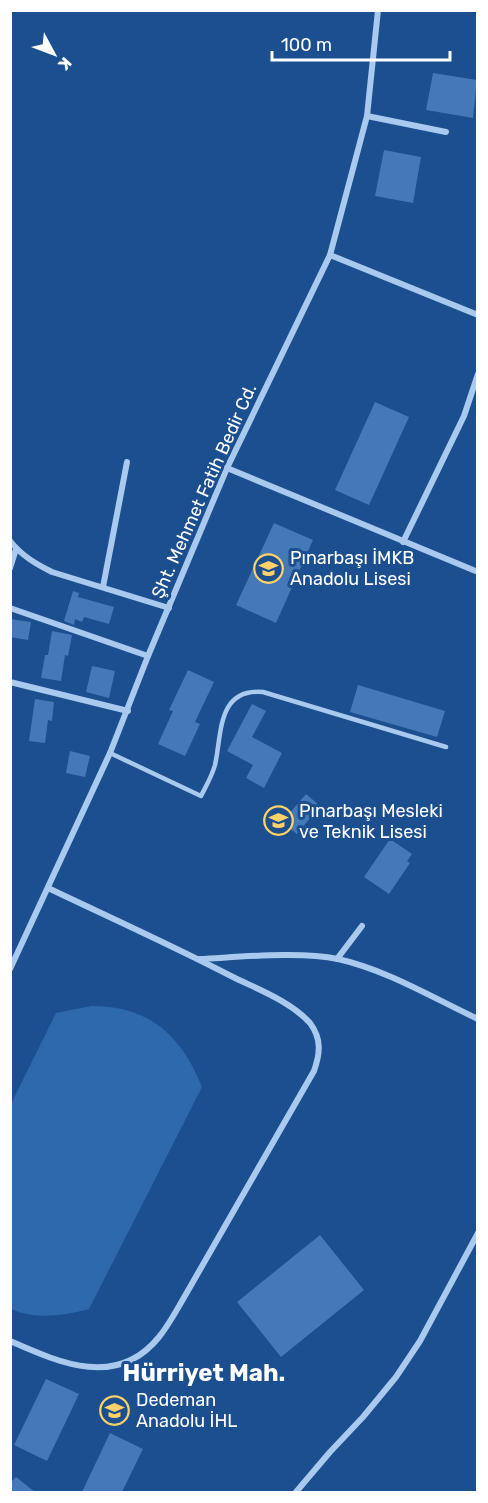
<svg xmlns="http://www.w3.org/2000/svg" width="488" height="1503" font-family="Rubik,sans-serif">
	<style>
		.green { fill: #2e69ad }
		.building { fill: #4478b7 }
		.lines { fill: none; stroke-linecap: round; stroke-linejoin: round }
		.service { stroke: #a9c9ee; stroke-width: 4.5 }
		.minor { stroke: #a9c9ee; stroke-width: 6 }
		.labels { text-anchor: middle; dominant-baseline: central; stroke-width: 6; stroke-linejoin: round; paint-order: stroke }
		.street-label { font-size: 18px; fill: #fff; stroke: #1b4f8f }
		.poi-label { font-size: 18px; fill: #fff; stroke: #1b4f8f; text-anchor: start }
		.district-label { font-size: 24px; font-weight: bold; fill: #fff; stroke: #1b4f8f }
	</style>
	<rect width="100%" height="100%" fill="#1b4f8f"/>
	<path class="green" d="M 92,1006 C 149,1006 181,1035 202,1087 L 89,1309 C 63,1316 37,1320 11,1309 L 11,1104 L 56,1013 Z"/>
	<g class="building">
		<path d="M 433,73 L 477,80 L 473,118 L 426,110 Z"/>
		<path d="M 384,150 L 421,157 L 413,203 L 375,196 Z"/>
		<path d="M 375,402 L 409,417 L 369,505 L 335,490 Z"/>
		<path d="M 274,523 L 313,540 L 276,623 L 236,605 Z"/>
		<path d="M 73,591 L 79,593 L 78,597 L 114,607 L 109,624 L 84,617 L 82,622 L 75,619 L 74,625 L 64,621 Z"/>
		<path d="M 10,619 L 31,622 L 28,640 L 10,637 Z"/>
		<path d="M 52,631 L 72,635 L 68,656 L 65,655 L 61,681 L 41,678 L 45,655 L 48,655 Z"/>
		<path d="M 92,666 L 115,671 L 109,698 L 86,692 Z"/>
		<path d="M 188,670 L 214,682 L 195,722 L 200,724 L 185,756 L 158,744 L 173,711 L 169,710 Z"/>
		<path d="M 358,685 L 445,711 L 437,737 L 350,712 Z"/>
		<path d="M 35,699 L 54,702 L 52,721 L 48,720 L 45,743 L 29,741 Z"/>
		<path d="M 252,704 L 266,711 L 252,737 L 282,753 L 264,788 L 246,778 L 253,765 L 227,751 Z"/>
		<path d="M 70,751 L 90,756 L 85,777 L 66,773 Z"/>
		<path d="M 306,794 L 320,806 L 297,834 L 282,822 Z"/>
		<path d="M 390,839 L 412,854 L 407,861 L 410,863 L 389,894 L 364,877 Z"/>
		<path d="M 320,1235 L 364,1290 L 281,1357 L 237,1302 Z"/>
		<path d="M 46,1379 L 79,1394 L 47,1461 L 14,1445 Z"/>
		<path d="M 110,1433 L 143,1449 L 122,1492 L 82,1492 Z"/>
		<path d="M 16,1477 L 35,1492 L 10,1492 L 10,1483 Z"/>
	</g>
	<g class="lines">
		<path class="service" d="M 110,753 L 201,796 C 206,786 212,776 215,765 C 222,734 217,688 263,692 L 446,747"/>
		<g class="minor">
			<path d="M 367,116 L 446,132"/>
			<path d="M 330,255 L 478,315"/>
			<path d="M 227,468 L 478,572"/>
			<path d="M 10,541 C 22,556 36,564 52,572 L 169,608"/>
			<path d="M 403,542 L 464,416 L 478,374"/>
			<path d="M 10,568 L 16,549"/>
			<path d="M 103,587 L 127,462"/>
			<path d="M 10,608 L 148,656"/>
			<path d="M 10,682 L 128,711"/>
			<path d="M 200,959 C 240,957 300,951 338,959 C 387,970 433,998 478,1019"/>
			<path d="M 337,959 L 362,926"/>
			<path d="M 10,969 L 110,753 L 148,656 L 227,468 L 330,255 L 367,116 L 378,10"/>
			<path d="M 10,1341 C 60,1363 117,1389 159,1337 C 168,1326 175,1313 182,1301 L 314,1071 C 320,1054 322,1039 310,1023 C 290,1001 257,989 231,976 C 171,945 109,917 48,888"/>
			<path d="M 296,1492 L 330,1452 L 363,1417 L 396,1377 L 420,1341 L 478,1233"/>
		</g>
	</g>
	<defs>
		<symbol id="school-ring" viewBox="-11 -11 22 22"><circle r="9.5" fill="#1b4f8f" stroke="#ffd166" stroke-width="1.5"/><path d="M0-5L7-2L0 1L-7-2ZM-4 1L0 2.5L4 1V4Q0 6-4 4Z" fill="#ffd166"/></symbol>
	</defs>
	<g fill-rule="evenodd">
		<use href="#school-ring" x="252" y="552" width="33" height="33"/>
		<use href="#school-ring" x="262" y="804" width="33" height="33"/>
		<use href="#school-ring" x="98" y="1394" width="33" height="33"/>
	</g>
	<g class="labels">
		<g class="street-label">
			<text transform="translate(204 491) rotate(-66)">Şht. Mehmet Fatih Bedir Cd.</text>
		</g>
		<g class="poi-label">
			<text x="290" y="558">Pınarbaşı İMKB<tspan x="290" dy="21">Anadolu Lisesi</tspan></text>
			<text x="299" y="811">Pınarbaşı Mesleki<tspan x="299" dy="21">ve Teknik Lisesi</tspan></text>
			<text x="136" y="1400">Dedeman<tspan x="136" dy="21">Anadolu İHL</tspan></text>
		</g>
		<g class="district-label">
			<text x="204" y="1373">Hürriyet Mah.</text>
		</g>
	</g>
	<rect width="488" height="1503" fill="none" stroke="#ffffff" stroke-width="24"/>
	<g transform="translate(54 54) rotate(131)" stroke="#1b4f8f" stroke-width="4.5" paint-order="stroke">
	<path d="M0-4.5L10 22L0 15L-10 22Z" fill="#ffffff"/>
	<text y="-9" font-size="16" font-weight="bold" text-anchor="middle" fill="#ffffff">K</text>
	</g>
	<path d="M272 51v9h178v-9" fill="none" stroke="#ffffff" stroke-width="3"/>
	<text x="281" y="51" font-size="18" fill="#ffffff" stroke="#1b4f8f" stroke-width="4.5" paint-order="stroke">100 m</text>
</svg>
